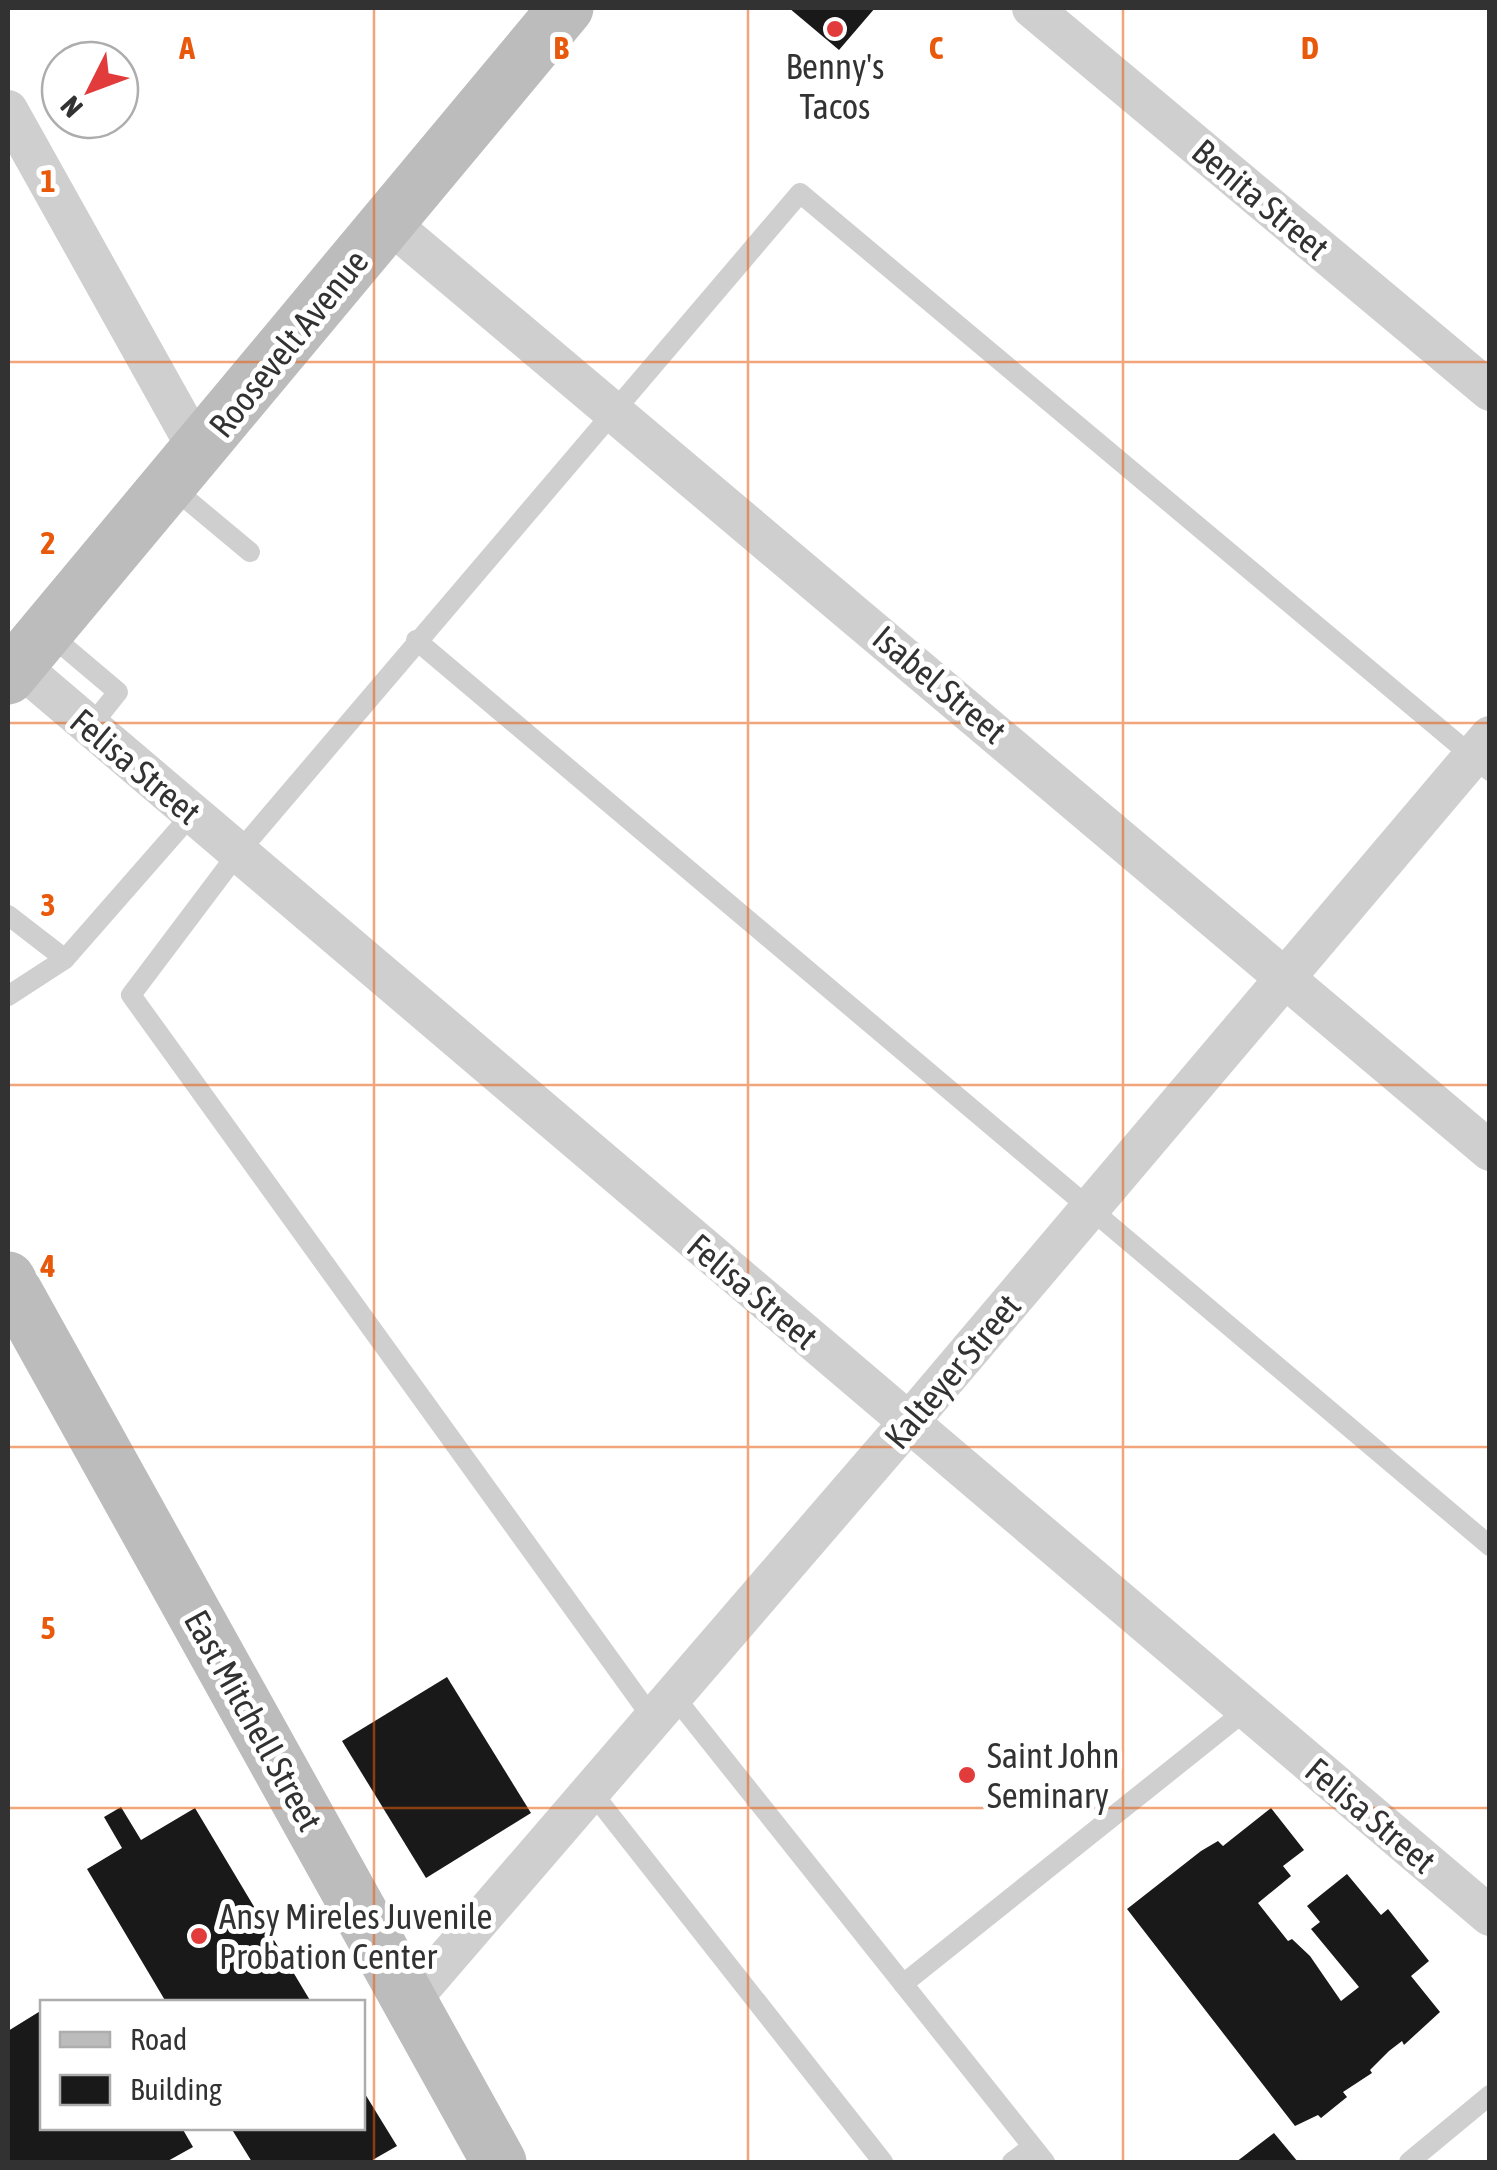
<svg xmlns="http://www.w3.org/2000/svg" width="1497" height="2170" font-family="'Asap Condensed',sans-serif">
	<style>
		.building { fill: #191919 }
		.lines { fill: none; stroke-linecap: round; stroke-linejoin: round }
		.lane { stroke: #cfcfcf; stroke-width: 20 }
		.street { stroke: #cfcfcf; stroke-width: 40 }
		.secondary { stroke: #bcbcbc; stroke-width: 55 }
		.grid { fill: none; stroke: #e8590c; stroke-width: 2.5; stroke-opacity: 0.55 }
		.poi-dot { fill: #e23b3b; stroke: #fff; stroke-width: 4 }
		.labels { text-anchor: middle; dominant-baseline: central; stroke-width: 10; stroke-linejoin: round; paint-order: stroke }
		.poi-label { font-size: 35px; fill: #323232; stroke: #fff; text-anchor: start }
		.street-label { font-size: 35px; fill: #323232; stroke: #fff }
		.grid-label { font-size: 32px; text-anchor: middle; font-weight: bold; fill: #e8590c; stroke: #fff; stroke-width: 10; stroke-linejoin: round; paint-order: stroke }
	</style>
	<rect width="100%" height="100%" fill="#fff"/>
	<g class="building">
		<path d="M 789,8 L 875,8 L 839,50 Z"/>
		<path d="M 447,1677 L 531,1813 L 426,1878 L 342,1741 Z"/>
		<path d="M 121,1807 L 141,1840 L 195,1808 L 311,2002 L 166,2002 L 87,1869 L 122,1848 L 104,1817 Z"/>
		<path d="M 1271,1808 L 1304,1850 L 1283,1866 L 1291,1876 L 1258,1903 L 1288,1941 L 1292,1939 L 1310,1956 L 1341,2001 L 1359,1987 L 1311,1929 L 1320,1922 L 1307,1906 L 1347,1874 L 1381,1915 L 1388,1909 L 1429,1961 L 1411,1976 L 1440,2012 L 1404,2045 L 1402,2041 L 1389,2051 L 1370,2070 L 1372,2073 L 1343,2092 L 1347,2097 L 1321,2118 L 1318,2115 L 1295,2126 L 1127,1909 L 1201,1851 L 1218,1841 L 1223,1846 Z"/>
		<path d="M 42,2010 L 42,2128 L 182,2128 L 193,2147 L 166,2162 L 8,2162 L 8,2031 Z"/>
		<path d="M 362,2089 L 397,2146 L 369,2162 L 252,2162 L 231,2128 L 362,2128 Z"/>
		<path d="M 1274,2133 L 1298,2162 L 1236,2162 Z"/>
	</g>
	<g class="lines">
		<g class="lane">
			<path d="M 172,487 L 250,552"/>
			<path d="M 47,632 L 118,692 L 90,727"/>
			<path d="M 416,640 L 1490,1546"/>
			<path d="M 8,915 L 65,959"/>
			<path d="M 8,996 L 65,959 L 192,814"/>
			<path d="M 673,1695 L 1045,2162"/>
			<path d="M 653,1719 L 131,995 L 238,853 L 800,193 L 1490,771"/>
			<path d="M 591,1791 L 883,2162"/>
			<path d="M 903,1984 L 1245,1711"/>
			<path d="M 1012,2162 L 1032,2147"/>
			<path d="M 1409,2162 L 1490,2095"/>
		</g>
		<g class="street">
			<path d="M 1032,8 L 1490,391"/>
			<path d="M 8,110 L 199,452"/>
			<path d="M 388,222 L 1490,1151"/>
			<path d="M 18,665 L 1490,1916"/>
			<path d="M 410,2001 L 909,1422 L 1490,736"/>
		</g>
		<g class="secondary">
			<path d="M 8,677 L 566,8"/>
			<path d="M 8,1279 L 499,2162"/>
		</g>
	</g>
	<path class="grid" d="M 374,8 L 374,2162M 748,8 L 748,2162M 1123,8 L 1123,2162M 8,362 L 1490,362M 8,723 L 1490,723M 8,1085 L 1490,1085M 8,1447 L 1490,1447M 8,1808 L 1490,1808"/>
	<g class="poi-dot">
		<circle cx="835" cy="29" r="10"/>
		<circle cx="967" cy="1775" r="10"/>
		<circle cx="199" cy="1936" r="10"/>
	</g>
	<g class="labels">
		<g class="poi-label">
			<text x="835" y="66" text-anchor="middle">Benny's<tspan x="835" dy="40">Tacos</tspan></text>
			<text x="987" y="1755">Saint John<tspan x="987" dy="40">Seminary</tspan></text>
			<text x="219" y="1916">Ansy Mireles Juvenile<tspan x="219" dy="40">Probation Center</tspan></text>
		</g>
		<g class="street-label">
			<text transform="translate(1261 199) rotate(40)">Benita Street</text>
			<text transform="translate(288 343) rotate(-51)">Roosevelt Avenue</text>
			<text transform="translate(940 684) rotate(40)">Isabel Street</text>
			<text transform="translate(136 766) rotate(40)">Felisa Street</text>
			<text transform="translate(753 1291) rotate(40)">Felisa Street</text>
			<text transform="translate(952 1371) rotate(-50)">Kalteyer Street</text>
			<text transform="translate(254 1720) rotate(61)">East Mitchell Street</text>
			<text transform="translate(1371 1815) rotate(40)">Felisa Street</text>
		</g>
	</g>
	<g class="grid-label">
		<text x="187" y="59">A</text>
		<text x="561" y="59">B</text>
		<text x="936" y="59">C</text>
		<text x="1310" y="59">D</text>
		<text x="48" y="192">1</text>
		<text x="48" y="554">2</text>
		<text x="48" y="916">3</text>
		<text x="48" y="1277">4</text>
		<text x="48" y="1639">5</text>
	</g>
	<rect width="1497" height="2170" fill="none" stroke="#323232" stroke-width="20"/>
	<rect x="40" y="2000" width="325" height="130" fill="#ffffff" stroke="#adadad" stroke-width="2.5"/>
	<rect x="60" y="2032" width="50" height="15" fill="#bcbcbc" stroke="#adadad" stroke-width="2.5"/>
	<text x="130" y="2050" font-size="30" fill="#323232">Road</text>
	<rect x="60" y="2075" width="50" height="30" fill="#191919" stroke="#adadad" stroke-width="2.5"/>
	<text x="130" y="2100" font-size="30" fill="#323232">Building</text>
	<g transform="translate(90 90) rotate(228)"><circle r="48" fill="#ffffff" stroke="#adadad" stroke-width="2.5"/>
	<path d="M0-8L18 38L0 25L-18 38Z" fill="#e23b3b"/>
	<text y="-15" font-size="28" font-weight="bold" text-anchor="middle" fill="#323232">N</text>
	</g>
</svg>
